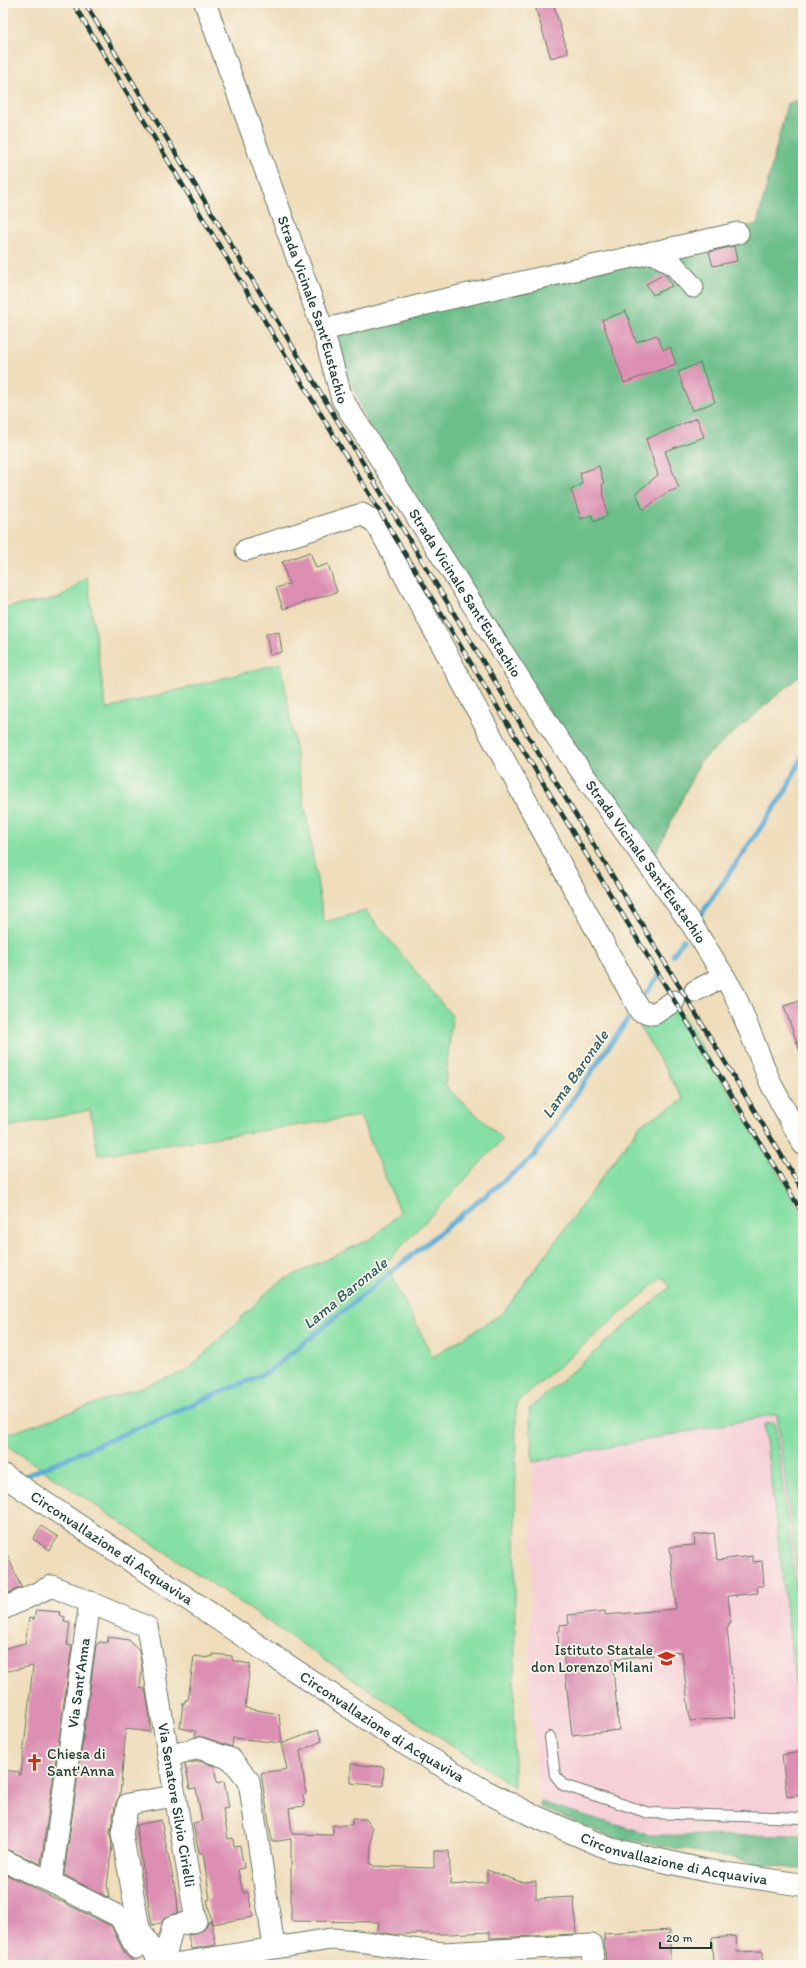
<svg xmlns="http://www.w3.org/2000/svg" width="806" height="1968" font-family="Itim,sans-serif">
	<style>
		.built { fill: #f6cfd8 }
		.green { fill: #86dfa4; stroke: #528e6c }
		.forest { fill: #6cbe8a; stroke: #467e5f }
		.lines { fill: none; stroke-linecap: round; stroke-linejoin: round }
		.stream { stroke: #5aabd5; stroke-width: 5 }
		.building { fill: #dc8eb3 }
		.lane-casing { stroke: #687563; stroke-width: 12 }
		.street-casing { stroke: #687563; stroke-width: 23 }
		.secondary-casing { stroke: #687563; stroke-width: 24 }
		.lane { stroke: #fff; stroke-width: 10 }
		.street { stroke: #fff; stroke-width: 21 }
		.secondary { stroke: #fff; stroke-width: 22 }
		.rail-casing { stroke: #1f3d34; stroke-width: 4.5 }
		.rail { stroke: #fbf7ec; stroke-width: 3; stroke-dasharray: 9; stroke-linecap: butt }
		.labels { text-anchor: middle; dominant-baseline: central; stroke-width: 3.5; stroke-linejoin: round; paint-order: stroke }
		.street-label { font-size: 15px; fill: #1f3d34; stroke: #fbf7ec }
		.poi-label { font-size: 15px; fill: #1f3d34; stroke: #fbf7ec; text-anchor: end }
		.water-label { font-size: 16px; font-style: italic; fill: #315e64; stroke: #fbf7ec }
	</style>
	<rect width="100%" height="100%" fill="#fbf7ec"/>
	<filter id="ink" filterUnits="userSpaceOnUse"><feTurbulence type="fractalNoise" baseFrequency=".025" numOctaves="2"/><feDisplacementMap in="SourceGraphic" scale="8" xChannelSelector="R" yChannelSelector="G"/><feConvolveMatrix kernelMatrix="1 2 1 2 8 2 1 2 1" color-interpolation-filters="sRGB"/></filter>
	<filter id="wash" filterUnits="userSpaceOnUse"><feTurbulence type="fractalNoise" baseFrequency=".012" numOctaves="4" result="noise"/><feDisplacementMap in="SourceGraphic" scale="16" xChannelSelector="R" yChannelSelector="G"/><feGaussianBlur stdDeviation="0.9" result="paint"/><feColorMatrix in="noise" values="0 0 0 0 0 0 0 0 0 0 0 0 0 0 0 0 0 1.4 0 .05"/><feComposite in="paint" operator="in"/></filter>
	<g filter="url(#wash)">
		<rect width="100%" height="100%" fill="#efddbb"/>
		<path class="built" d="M 777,1414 L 803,1619 L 803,1836 L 649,1835 L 541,1802 L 529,1698 L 533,1462 Z"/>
		<g class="green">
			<path d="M 87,577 L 106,709 L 281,663 L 324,922 L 366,911 L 452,1016 L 445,1086 L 503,1139 L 386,1263 L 382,1258 L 433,1357 L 503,1313 L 641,1124 L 684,1100 L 640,1027 L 674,1001 L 803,1215 L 803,1596 L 800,1597 L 777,1414 L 533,1462 L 529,1409 L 670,1287 L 663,1277 L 516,1403 L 514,1787 L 3,1443 L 3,1436 L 187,1371 L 277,1283 L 372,1238 L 400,1213 L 360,1116 L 98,1155 L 90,1110 L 3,1128 L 3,608 L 60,598 Z"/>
			<path d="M 775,1423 L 803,1649 L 803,1712 L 799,1712 L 764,1424 Z"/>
		</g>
		<g class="forest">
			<path d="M 803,98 L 803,673 L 700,762 L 654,857 L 597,787 L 370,429 L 329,330 L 757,224 L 787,104 Z"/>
			<path d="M 541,1802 L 649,1835 L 803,1836 L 803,1869 L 794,1869 L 607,1836 L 539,1806 Z"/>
		</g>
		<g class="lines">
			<g class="stream">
				<path d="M 702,913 L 785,792 L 803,755"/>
				<path d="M 673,955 L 683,940"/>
				<path d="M 646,993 L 659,975"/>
				<path d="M 18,1479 L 268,1372 L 533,1157 L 627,1020"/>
			</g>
		</g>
		<g id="blocks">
			<g class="building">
				<path d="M 534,3 L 553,3 L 568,53 L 551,58 Z"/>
				<path d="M 734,246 L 737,261 L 713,266 L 709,252 Z"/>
				<path d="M 665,274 L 672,286 L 653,295 L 646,284 Z"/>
				<path d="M 626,311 L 636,342 L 657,335 L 663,350 L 670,347 L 676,364 L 624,383 L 602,320 Z"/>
				<path d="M 700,363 L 715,402 L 692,411 L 678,372 Z"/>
				<path d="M 697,418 L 704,437 L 665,451 L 679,488 L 666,493 L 643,510 L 636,493 L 658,475 L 646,439 Z"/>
				<path d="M 599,466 L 604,484 L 602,485 L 607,516 L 594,522 L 592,515 L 581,519 L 571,490 L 582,484 L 580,473 Z"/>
				<path d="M 310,552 L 316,568 L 328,564 L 337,592 L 283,609 L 276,588 L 289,584 L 282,562 Z"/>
				<path d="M 279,632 L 282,652 L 270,655 L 266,634 Z"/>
				<path d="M 803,1000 L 803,1053 L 801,1054 L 784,1006 Z"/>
				<path d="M 41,1526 L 58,1537 L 49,1550 L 33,1539 Z"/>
				<path d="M 714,1533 L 717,1560 L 753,1556 L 753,1562 L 762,1561 L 764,1586 L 757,1586 L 758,1593 L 728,1596 L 731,1623 L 728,1623 L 729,1627 L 727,1628 L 736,1717 L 690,1721 L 682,1652 L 612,1659 L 619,1730 L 572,1735 L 563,1653 L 562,1647 L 559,1648 L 558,1631 L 560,1631 L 560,1625 L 569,1624 L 568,1615 L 605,1611 L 605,1615 L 676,1609 L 670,1547 L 695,1545 L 694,1535 Z"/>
				<path d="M 3,1545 L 21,1587 L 3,1596 Z"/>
				<path d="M 36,1610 L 60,1612 L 59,1615 L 65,1617 L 64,1621 L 70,1622 L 67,1645 L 72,1646 L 41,1864 L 3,1848 L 3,1770 L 19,1772 L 19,1775 L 21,1775 L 33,1666 L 3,1672 L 3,1649 L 25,1643 L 29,1618 L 34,1619 Z"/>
				<path d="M 108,1637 L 129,1640 L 139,1651 L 142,1667 L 140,1688 L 145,1689 L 150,1717 L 150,1732 L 126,1729 L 120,1795 L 116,1802 L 110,1831 L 112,1846 L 107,1886 L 109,1898 L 64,1875 L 96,1645 L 100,1642 L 107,1643 Z"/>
				<path d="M 213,1654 L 232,1656 L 232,1659 L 234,1661 L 250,1664 L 245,1708 L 279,1714 L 282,1743 L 233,1738 L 232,1747 L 203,1737 L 195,1737 L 195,1731 L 180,1728 L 183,1703 L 185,1703 L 185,1700 L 188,1700 L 194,1656 L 209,1658 L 209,1656 L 213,1657 Z"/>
				<path d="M 318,1730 L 322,1741 L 300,1751 L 306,1794 L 303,1795 L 305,1806 L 289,1808 L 292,1834 L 333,1835 L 333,1825 L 352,1825 L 352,1819 L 366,1819 L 372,1828 L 370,1864 L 373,1864 L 373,1866 L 434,1868 L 434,1851 L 449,1851 L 451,1885 L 487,1882 L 487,1870 L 521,1882 L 536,1881 L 536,1899 L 574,1897 L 576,1934 L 490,1938 L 490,1932 L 449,1934 L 391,1934 L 378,1932 L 379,1922 L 291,1921 L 291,1839 L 272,1842 L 261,1773 L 287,1769 L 281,1744 Z"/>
				<path d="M 803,1752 L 803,1795 L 787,1797 L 782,1755 Z"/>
				<path d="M 199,1761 L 214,1766 L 217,1783 L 224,1781 L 229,1808 L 223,1809 L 228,1839 L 233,1838 L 234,1847 L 240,1846 L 244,1868 L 238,1869 L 243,1893 L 248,1892 L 253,1917 L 212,1924 L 207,1900 L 210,1899 L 203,1853 L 199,1853 L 193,1823 L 202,1821 L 196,1788 L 190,1789 L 185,1764 Z"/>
				<path d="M 351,1764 L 384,1767 L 383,1786 L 351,1783 Z"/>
				<path d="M 161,1820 L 177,1898 L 178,1913 L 165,1917 L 161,1923 L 152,1925 L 136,1825 Z"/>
				<path d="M 3,1873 L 111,1926 L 125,1954 L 131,1959 L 134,1965 L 3,1965 Z"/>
				<path d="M 211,1920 L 216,1945 L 191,1949 L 188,1935 L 204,1930 L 208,1923 Z"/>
				<path d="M 670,1930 L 670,1965 L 606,1965 L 604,1934 Z"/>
				<path d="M 736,1936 L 737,1952 L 763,1951 L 763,1965 L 713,1965 L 712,1938 Z"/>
			</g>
		</g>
	</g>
	<g filter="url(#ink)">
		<use href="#blocks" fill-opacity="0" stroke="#687563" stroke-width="1"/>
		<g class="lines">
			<defs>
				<path id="lane" d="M 550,1737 L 555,1775 L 563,1785 L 649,1813 L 803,1818"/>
				<g id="street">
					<path id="s1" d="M 205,3 L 323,330 L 342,399 L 558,739 L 692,925 L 724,976 L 735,995 L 771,1084 L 803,1144"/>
					<path d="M 652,252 L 674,265 L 693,287"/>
					<path d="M 323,330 L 434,302 L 738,233"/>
					<path d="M 246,550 L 362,514 L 376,523 L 640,1011 L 654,1014 L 674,1001"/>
					<path d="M 695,991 L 724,976"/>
					<path id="s2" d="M 3,1609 L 52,1586 L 147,1627 L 196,1921 L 173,1926 L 163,1965"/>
					<path d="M 168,1756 L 199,1748 L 231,1759 L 249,1781 L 274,1947"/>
					<path d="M 3,1860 L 51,1882 L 120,1917 L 136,1948"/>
					<path id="s3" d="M 51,1882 L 90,1602"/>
					<path d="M 162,1965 L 139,1928 L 122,1833 L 128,1804 L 174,1796"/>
					<path d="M 168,1965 L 331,1939 C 369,1940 406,1950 443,1953 L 592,1945 L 593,1965"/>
				</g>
				<g id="secondary">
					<path id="s4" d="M 3,1475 L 402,1742 L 483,1790 L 532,1815 L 610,1849 L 708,1871 L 803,1885"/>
				</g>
			</defs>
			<use href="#lane" class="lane-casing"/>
			<use href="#street" class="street-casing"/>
			<use href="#secondary" class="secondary-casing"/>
			<use href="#lane" class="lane"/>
			<use href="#street" class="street"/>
			<use href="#secondary" class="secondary"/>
			<defs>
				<g id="rail">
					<path d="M 73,3 L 803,1214"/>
					<path d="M 85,3 L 803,1191"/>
				</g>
			</defs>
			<use href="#rail" class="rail-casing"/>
			<use href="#rail" class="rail"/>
		</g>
	</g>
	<defs>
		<symbol id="school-bare" viewBox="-9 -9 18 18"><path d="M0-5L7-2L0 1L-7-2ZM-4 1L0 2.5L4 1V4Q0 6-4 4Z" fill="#c8321e" stroke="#fbf7ec" stroke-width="2.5" paint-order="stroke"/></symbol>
		<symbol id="church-bare" viewBox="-9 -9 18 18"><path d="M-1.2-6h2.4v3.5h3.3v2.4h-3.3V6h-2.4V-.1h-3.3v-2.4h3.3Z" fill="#c8321e" stroke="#fbf7ec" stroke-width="2.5" paint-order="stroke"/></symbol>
	</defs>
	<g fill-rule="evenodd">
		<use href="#school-bare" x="654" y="1646" width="25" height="25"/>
		<use href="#church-bare" x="22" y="1750" width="25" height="25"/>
	</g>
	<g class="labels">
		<g class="street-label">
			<text stroke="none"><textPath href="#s1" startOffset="325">Strada Vicinale Sant'Eustachio</textPath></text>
			<text stroke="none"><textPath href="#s1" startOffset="649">Strada Vicinale Sant'Eustachio</textPath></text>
			<text stroke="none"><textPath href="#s1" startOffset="973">Strada Vicinale Sant'Eustachio</textPath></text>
			<text stroke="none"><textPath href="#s4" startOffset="131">Circonvallazione di Acquaviva</textPath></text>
			<text stroke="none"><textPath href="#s3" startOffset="201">Via Sant'Anna</textPath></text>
			<text stroke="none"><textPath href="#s4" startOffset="455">Circonvallazione di Acquaviva</textPath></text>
			<text stroke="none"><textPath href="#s2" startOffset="338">Via Senatore Silvio Cirielli</textPath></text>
			<text stroke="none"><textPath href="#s4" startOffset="779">Circonvallazione di Acquaviva</textPath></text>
		</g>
		<g class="poi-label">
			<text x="653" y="1650">Istituto Statale<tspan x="653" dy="17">don Lorenzo Milani</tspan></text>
			<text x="47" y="1754" text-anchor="start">Chiesa di<tspan x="47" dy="17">Sant'Anna</tspan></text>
		</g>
		<g class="water-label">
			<text transform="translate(575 1074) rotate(-55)">Lama Baronale</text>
			<text transform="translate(345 1293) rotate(-39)">Lama Baronale</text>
		</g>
	</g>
	<rect width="806" height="1968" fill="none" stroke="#fbf7ec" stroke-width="16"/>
	<path d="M660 1942v6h51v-6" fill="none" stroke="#1f3d34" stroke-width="2"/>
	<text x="666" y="1942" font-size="12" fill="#1f3d34" stroke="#fbf7ec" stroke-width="3" paint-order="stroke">20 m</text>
</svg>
